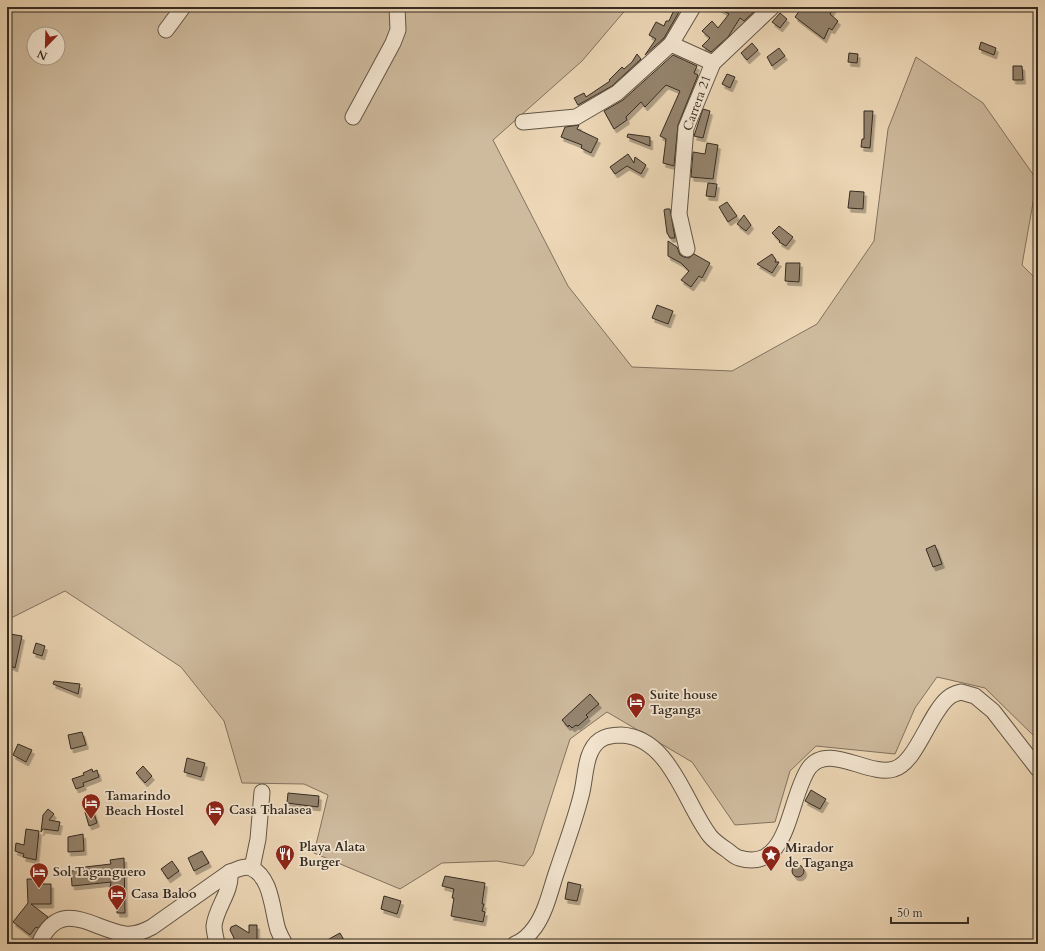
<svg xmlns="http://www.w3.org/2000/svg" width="1045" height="951" font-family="Cardo,serif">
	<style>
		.green { fill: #ceba9d; stroke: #82725f; fill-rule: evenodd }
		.building { fill: #95846e; stroke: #352b21; filter: url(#shadow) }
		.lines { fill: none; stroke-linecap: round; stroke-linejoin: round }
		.minor-casing { stroke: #635646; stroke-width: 17 }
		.minor { stroke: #f3e5d0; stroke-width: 15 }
		.labels { text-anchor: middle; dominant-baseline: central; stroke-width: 3.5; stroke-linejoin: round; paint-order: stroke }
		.street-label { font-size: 13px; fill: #352b21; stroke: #f3e5d0 }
		.poi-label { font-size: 13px; font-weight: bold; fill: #352b21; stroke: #f3e5d0; text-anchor: start }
	</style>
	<defs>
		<filter id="shadow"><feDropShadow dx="2.5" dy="4" stdDeviation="0" flood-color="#0004"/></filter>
	</defs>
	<rect width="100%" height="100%" fill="#edd7b6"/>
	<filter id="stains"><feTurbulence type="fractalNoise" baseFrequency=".005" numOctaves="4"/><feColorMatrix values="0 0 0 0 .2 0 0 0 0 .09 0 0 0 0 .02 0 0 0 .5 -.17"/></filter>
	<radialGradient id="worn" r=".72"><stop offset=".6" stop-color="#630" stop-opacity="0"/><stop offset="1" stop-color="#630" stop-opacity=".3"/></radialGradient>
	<path class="green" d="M 7,7 L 628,7 L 582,61 L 493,140 L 568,286 L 632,367 L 732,371 L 817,324 L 874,241 L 888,129 L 916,57 L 983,103 L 1037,180 L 1022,265 L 1038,281 L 1038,740 L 985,688 L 937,677 L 915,708 L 895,754 L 816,746 L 790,771 L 775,822 L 735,825 L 692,762 L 607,712 L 570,739 L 533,854 L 524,866 L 497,861 L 442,863 L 400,889 L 314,853 L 328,795 L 304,784 L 242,783 L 224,721 L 181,667 L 65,591 L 7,620 ZM 34,34 L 58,34 L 58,58 L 34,58 Z"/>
	<g class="building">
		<path d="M 717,7 L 759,7 L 744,21 L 740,18 L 728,37 L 711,52 L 702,46 L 710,38 L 702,31 L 712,21 L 718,28 L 729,14 Z"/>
		<path d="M 802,7 L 834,7 L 830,14 L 838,21 L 832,30 L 829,28 L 824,39 L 795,17 Z"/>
		<path d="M 674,10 L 679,12 L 664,38 L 645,55 L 656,39 L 649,35 L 656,22 L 664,26 L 666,21 L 669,21 Z"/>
		<path d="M 780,13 L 787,19 L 780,28 L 772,22 Z"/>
		<path d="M 981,42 L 996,48 L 994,55 L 979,49 Z"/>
		<path d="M 752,43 L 758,50 L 747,60 L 741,53 Z"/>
		<path d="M 779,48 L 785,56 L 772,66 L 767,57 Z"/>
		<path d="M 849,53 L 858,54 L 857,63 L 848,62 Z"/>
		<path d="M 637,54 L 641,59 L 612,86 L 578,105 L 574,98 L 584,93 L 586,97 L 610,81 L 609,80 L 622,67 L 624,69 L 632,62 Z"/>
		<path d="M 673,55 L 697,66 L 694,73 L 698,75 L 678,125 L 674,166 L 663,163 L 666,139 L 660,136 L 680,91 L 666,85 L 645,107 L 641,102 L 626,117 L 627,120 L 614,129 L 604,111 L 623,100 Z"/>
		<path d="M 1013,66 L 1022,66 L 1023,80 L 1013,80 Z"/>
		<path d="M 727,74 L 735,77 L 730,88 L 722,84 Z"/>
		<path d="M 703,109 L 710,111 L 703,138 L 694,136 Z"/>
		<path d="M 864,111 L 873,111 L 870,148 L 861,147 L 862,139 L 864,139 Z"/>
		<path d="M 579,125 L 577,129 L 598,139 L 591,153 L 581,148 L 582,145 L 561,137 L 565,127 Z"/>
		<path d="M 628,134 L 650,137 L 650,146 L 627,137 Z"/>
		<path d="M 707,143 L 718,145 L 713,179 L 691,177 L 693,152 L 705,154 Z"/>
		<path d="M 628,154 L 634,163 L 635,157 L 646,165 L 641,174 L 627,166 L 615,174 L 610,167 Z"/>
		<path d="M 708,183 L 717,184 L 715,197 L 706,196 Z"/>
		<path d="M 850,191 L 864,192 L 863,209 L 848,208 Z"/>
		<path d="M 727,202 L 737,216 L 728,222 L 719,207 Z"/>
		<path d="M 666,209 L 670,209 L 675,238 L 670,238 L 667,233 L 664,210 Z"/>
		<path d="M 744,215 L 751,225 L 746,231 L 737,224 Z"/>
		<path d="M 779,226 L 793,237 L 786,246 L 779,242 L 780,241 L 772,233 Z"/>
		<path d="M 668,241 L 677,247 L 680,255 L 684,257 L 689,258 L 694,254 L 710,263 L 702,278 L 699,276 L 691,287 L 681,280 L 689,271 L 681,263 L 668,256 Z"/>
		<path d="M 772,254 L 776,260 L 775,262 L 779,262 L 772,273 L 757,264 Z"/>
		<path d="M 786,263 L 800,263 L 799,282 L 785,281 Z"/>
		<path d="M 657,305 L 673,311 L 668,324 L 652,318 Z"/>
		<path d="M 935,545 L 942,564 L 933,567 L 926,549 Z"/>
		<path d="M 10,634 L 22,636 L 15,668 L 7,664 L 7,649 Z"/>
		<path d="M 36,643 L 45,646 L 42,656 L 33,653 Z"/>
		<path d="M 54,681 L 80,684 L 78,694 L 53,684 Z"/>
		<path d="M 590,694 L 599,704 L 586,715 L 588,717 L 578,726 L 576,725 L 572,728 L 569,725 L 568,727 L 562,720 Z"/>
		<path d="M 82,732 L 86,745 L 71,749 L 68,735 Z"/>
		<path d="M 18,744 L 32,750 L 26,762 L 13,755 Z"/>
		<path d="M 187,758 L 205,763 L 201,777 L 184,772 Z"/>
		<path d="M 143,766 L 152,776 L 145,783 L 136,773 Z"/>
		<path d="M 92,769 L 93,772 L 97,770 L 99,777 L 83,783 L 84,786 L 76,789 L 72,779 L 84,775 L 83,773 Z"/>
		<path d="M 811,790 L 826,799 L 820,809 L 805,801 Z"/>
		<path d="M 288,793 L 319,796 L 318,807 L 287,803 Z"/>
		<path d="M 48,809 L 54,814 L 49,820 L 60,822 L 58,831 L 43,829 L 41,832 L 43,815 Z"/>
		<path d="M 93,810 L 97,823 L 89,826 L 85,812 Z"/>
		<path d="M 26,829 L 39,831 L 36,860 L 23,857 L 24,854 L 15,851 L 16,843 L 24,845 Z"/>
		<path d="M 83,834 L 84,851 L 68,852 L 68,837 Z"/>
		<path d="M 202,851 L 209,863 L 194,871 L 188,858 Z"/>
		<path d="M 124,858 L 125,913 L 117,913 L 117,888 L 110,888 L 111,882 L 72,886 L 71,871 L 85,870 L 85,867 L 111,864 L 110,860 Z"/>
		<path d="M 172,861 L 179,871 L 168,879 L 161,869 Z"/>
		<circle cx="798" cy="871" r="6"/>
		<path d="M 445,876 L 485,883 L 482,904 L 484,904 L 482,911 L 485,912 L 483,922 L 451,916 L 454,898 L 452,898 L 454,889 L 442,886 Z"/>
		<path d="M 27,879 L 41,879 L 42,884 L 51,884 L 51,904 L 31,904 L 48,917 L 38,928 L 36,927 L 30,935 L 13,922 L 28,903 Z"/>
		<path d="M 568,882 L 581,885 L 577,901 L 565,899 Z"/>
		<path d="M 384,896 L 401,901 L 397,914 L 381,909 Z"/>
		<path d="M 236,925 L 249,933 L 249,925 L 257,925 L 257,944 L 234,944 L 234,938 L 230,930 L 231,927 Z"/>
		<path d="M 340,933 L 346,944 L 320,944 Z"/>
	</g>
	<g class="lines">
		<defs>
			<g id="minor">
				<path d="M 166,30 L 183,7"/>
				<path d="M 671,44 L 713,63"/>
				<path d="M 353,117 L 393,43 L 398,30 L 397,7"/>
				<path d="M 523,122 L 576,117 L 617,93 L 671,44 L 693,7"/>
				<path d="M 687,249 L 679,214 L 686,128 L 713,63 L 772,7"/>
				<path d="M 252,868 L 258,839 L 262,792"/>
				<path d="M 39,944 C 60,896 92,929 125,934 C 135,935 143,932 152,927 L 230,872 C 237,870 244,865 251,868 C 272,877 272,911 278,930 C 280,935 282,939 285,944"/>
				<path d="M 217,944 C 216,938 214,931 214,926 C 216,907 232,892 230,872"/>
				<path d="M 515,944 C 523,941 530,934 535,927 C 547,910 551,887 558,868 C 566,844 575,820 581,796 C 586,779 584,751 600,740 C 606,736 614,735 621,735 C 670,737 685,804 710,836 C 714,841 721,846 727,850 C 731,853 735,857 739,858 C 790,873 788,798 809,768 C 828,742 869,777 894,769 C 916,763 929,714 948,698 C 951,695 957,693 961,692 L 975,696 L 993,711 L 1038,769"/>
			</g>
		</defs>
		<use href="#minor" class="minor-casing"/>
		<use href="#minor" class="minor"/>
	</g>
	<defs>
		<symbol id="hotel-pin" viewBox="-11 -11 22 30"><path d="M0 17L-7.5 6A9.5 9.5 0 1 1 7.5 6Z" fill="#8f2418" stroke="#f3e5d0"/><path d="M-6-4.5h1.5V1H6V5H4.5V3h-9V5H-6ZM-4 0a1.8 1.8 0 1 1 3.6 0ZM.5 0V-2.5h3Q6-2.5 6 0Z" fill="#fff"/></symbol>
		<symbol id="restaurant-pin" viewBox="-11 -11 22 30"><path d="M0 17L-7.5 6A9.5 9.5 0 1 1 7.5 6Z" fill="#8f2418" stroke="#f3e5d0"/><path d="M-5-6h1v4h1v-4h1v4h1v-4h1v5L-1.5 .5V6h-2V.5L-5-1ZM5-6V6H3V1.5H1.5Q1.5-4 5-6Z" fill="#fff"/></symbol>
		<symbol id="sight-pin" viewBox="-11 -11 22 30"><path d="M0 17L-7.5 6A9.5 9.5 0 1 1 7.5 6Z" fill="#8f2418" stroke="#f3e5d0"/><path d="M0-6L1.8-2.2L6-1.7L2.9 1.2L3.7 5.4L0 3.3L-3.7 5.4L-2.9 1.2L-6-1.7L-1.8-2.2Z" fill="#fff"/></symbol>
	</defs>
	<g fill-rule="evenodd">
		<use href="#hotel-pin" x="625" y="691" width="22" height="30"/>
		<use href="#hotel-pin" x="80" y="792" width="22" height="30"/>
		<use href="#hotel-pin" x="204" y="799" width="22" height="30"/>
		<use href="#restaurant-pin" x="274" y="843" width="22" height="30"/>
		<use href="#sight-pin" x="760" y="844" width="22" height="30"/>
		<use href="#hotel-pin" x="28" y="861" width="22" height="30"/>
		<use href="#hotel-pin" x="106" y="883" width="22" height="30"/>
	</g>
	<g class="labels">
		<g class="street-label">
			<text transform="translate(697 103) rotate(-70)">Carrera 21</text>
		</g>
		<g class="poi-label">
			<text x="650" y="695">Suite house<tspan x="650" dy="15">Taganga</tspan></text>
			<text x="105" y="796">Tamarindo<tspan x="105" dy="15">Beach Hostel</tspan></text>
			<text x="229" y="810">Casa Thalasea</text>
			<text x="299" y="847">Playa Alata<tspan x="299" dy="15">Burger</tspan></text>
			<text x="785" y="848">Mirador<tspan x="785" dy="15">de Taganga</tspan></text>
			<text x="53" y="872">Sol Taganguero</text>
			<text x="131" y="894">Casa Baloo</text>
		</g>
	</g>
	<rect width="1045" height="951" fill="none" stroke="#edd7b6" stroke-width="24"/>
	<rect x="8" y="8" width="1029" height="935" fill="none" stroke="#352b21" stroke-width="2"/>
	<rect x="12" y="12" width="1021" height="927" fill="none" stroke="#352b21"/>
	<g transform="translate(46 46) rotate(203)"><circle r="19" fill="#f3e5d0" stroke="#a79b8a"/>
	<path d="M0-3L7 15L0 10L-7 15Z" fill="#8f2418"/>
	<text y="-6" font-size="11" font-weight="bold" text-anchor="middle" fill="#352b21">N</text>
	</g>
	<path d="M891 917v6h77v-6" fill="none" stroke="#352b21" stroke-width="2"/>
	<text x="897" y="917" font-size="12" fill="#352b21" stroke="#f3e5d0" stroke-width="3" paint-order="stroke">50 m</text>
	<rect width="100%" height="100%" filter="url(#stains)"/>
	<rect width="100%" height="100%" fill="url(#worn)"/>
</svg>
